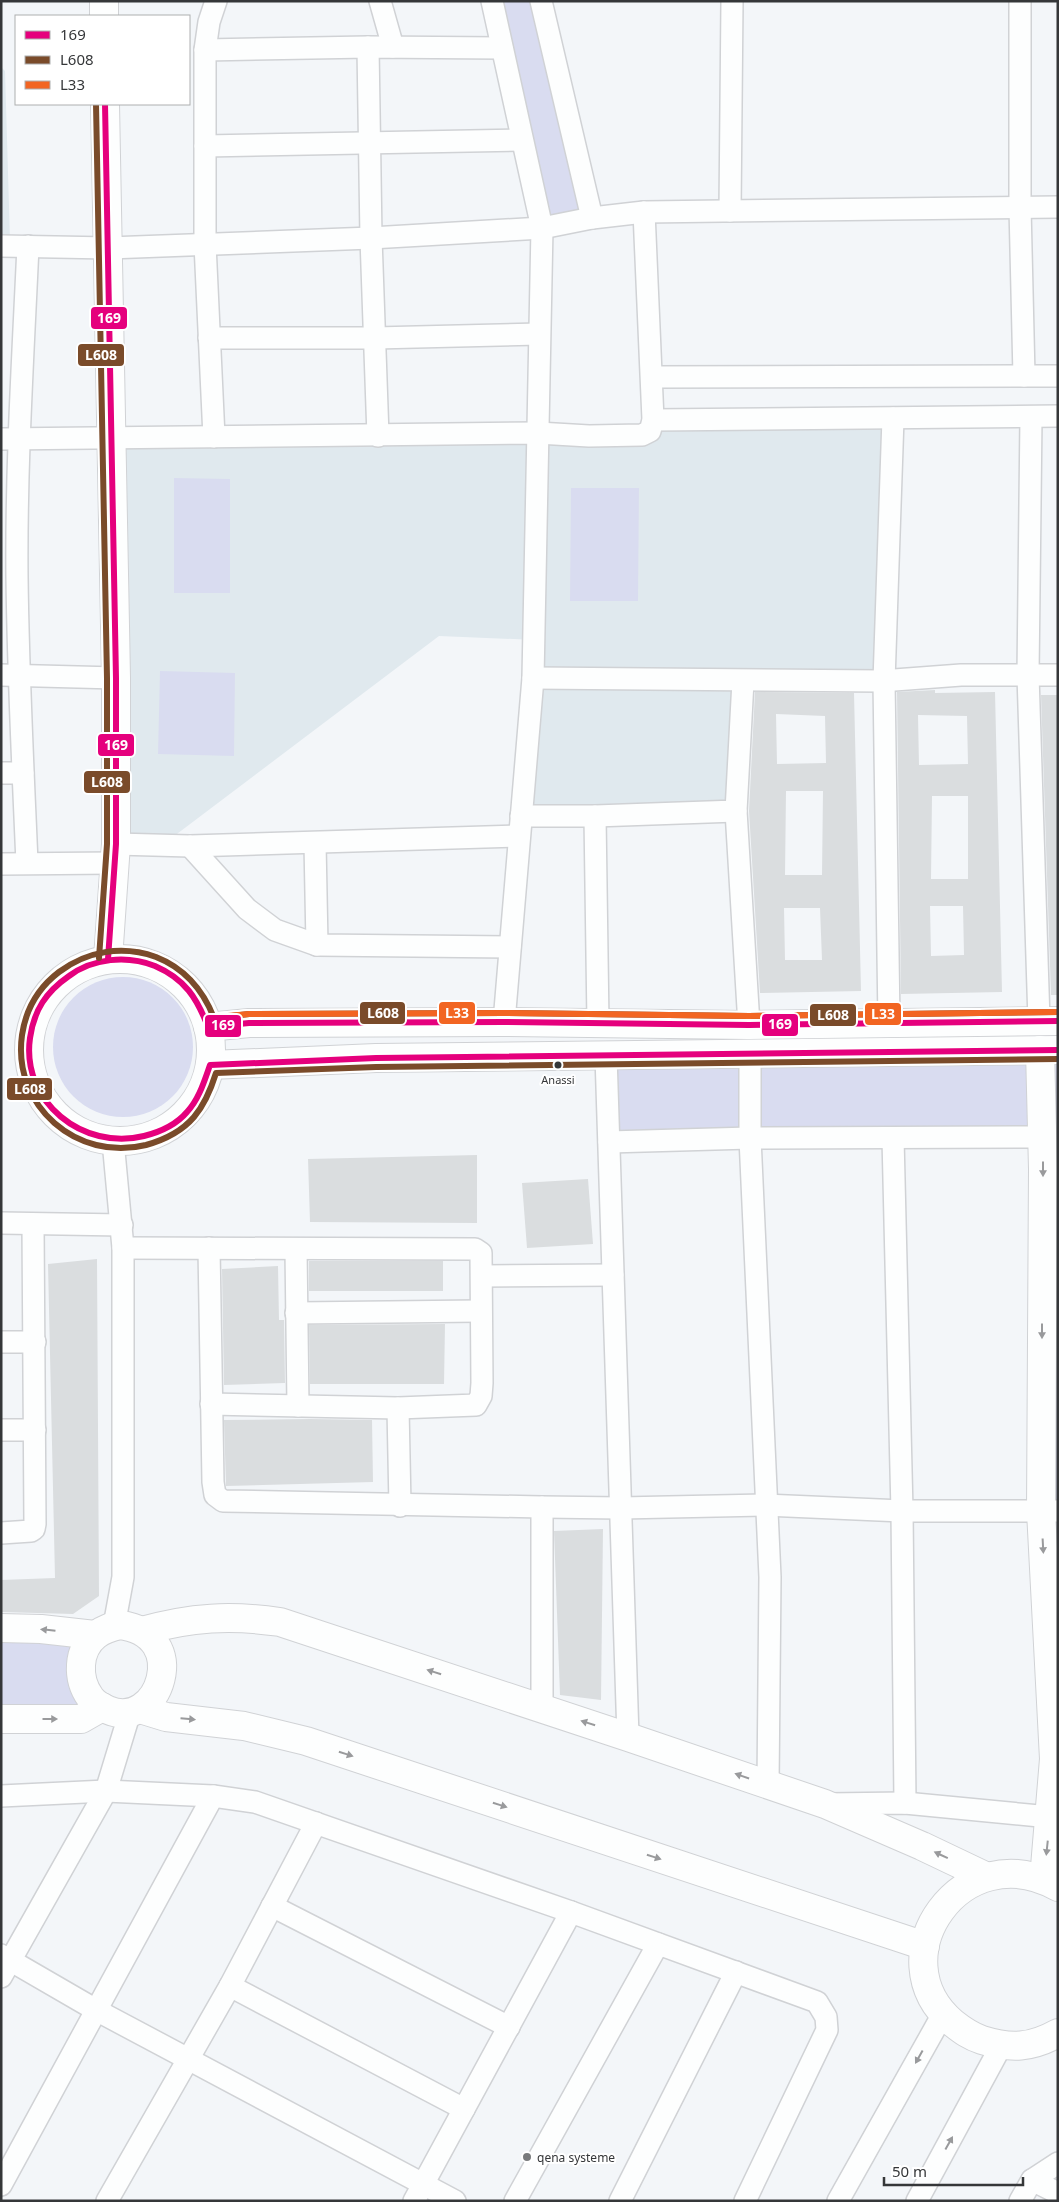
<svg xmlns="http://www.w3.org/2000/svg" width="1059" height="2202" font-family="'Noto Sans',sans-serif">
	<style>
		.built { fill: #e0e9ee }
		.green { fill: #d9dcf0 }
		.building { fill: #dadddf; fill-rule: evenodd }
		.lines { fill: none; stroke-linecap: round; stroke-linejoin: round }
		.minor-casing { stroke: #d0d2d5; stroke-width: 24 }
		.tertiary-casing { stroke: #d0d2d5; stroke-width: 30 }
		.minor { stroke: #fdfefe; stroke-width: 21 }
		.tertiary { stroke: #fdfefe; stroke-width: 28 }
		.bus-1-casing { stroke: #fff; stroke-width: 10 }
		.bus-2-casing { stroke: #fff; stroke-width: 10 }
		.bus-3-casing { stroke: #fff; stroke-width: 10 }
		.bus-1 { stroke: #e5007d; stroke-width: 6 }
		.bus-2 { stroke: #7a4b2a; stroke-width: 6 }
		.bus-3 { stroke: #f26522; stroke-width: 6 }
		.oneway { fill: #999a9c }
		.bus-dot { fill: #353739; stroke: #fff; stroke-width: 2 }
		.poi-dot { fill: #787a7c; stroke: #fff; stroke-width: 2 }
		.labels { text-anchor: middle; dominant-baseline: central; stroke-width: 4; stroke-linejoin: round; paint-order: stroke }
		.bus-label { font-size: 11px; fill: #353739; stroke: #fff }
		.poi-label { font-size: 12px; fill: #353739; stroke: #fff; text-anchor: start }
		.line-badge { stroke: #fff; stroke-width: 2 }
		.badge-label { font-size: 14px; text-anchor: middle; font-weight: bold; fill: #fff }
	</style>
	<rect width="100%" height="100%" fill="#f3f6f9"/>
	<g class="built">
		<path d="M 1,67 L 5,71 L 10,241 L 1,240 Z"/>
		<path d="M 883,420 L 880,678 L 742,679 L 744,818 L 520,822 L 536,640 L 439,636 L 157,849 L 129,850 L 109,446 L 642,425 Z"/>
	</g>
	<g class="green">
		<path d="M 487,1 L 532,1 L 593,225 L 549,237 Z"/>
		<path d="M 174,478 L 230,479 L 230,593 L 174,593 Z"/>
		<path d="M 571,488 L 639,488 L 638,601 L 570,601 Z"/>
		<path d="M 160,671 L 235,673 L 234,756 L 158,754 Z"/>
		<circle cx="123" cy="1047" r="70"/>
		<path d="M 1058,1050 L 1058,1756 L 1043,1137 L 609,1142 L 606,1056 Z"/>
		<path d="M 1,1640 L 78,1642 L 83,1706 L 1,1708 Z"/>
	</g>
	<g class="building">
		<path d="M 935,690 L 935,693 L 995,692 L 1002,992 L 901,994 L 897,692 ZM 918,715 L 967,716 L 968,764 L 919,765 ZM 932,796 L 968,796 L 968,879 L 931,879 ZM 930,906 L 963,906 L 964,955 L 931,956 Z"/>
		<path d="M 755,692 L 854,693 L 861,991 L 760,993 L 749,811 ZM 776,714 L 825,716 L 826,763 L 777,764 ZM 786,791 L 823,791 L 822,875 L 785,875 ZM 784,908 L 820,908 L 822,960 L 785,960 Z"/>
		<path d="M 1041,695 L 1058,695 L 1058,995 L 1051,995 Z"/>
		<path d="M 477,1155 L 477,1223 L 310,1222 L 308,1159 Z"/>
		<path d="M 588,1179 L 593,1244 L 527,1248 L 522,1183 Z"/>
		<path d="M 97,1259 L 99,1596 L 73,1614 L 2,1612 L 1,1580 L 55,1578 L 48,1264 Z"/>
		<rect x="309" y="1261" width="134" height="30"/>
		<path d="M 278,1266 L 279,1320 L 284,1320 L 285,1383 L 224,1385 L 222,1269 Z"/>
		<path d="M 445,1324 L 444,1384 L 310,1384 L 309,1325 Z"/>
		<path d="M 310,1419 L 372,1420 L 373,1482 L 226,1486 L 224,1420 Z"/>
		<path d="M 603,1529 L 601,1700 L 560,1695 L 554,1531 Z"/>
	</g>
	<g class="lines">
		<defs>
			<g id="minor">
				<path d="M 380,1 L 393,47"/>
				<path d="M 492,1 L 542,228 L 533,678 L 504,1022"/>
				<path d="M 541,1 L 592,218"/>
				<path d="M 1020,1 L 1020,207 L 1024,376"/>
				<path d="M 368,47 L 371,238 L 378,436"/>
				<path d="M 205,50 L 368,47 L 502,48"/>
				<path d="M 205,146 L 522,140"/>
				<path d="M 730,211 L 732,1"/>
				<path d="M 1,246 L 109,248 L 371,238 L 542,228 L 592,218 L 644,212 L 1058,207"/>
				<path d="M 209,338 L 375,338 L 539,334"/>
				<path d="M 652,377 L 1058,376"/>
				<path d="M 1031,417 L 1028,675 L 1039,1021"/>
				<path d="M 653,420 L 1058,416"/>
				<path d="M 214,437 L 205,244 L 205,50 L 209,22 L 216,1"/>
				<path d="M 1,439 L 538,433 L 589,436 L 642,435 L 650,431 L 653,420 L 644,212"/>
				<path d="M 1,675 L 116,678"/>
				<path d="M 533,678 L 881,681 L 961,675 L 1058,675"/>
				<path d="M 1,773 L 23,773"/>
				<path d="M 736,811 L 749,1025"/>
				<path d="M 521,816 L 595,816 L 736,811 L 743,681"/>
				<path d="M 595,816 L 598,1023"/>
				<path d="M 315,843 L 317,945"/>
				<path d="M 116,844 L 190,846 L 518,836"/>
				<path d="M 190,846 L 247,909 L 275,930 L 317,945 L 510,947"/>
				<path d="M 27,863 C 23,768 18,672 17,576 C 16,466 23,356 28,246"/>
				<path d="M 1,864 L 115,863"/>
				<path d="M 889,1022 L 884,681 L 893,418"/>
				<path d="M 750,1053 L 750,1138 L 770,1577 L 768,1785"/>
				<path d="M 606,1056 L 628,1737"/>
				<path d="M 893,1138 L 902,1511 L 905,1803"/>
				<path d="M 113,1141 L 123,1248 L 123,1577 L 114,1626"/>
				<path d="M 609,1142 L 750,1138 L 1043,1137"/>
				<path d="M 1,1223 L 122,1225"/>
				<path d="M 123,1248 L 475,1249 L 481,1253 L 482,1383 L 481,1396 L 476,1405 L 398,1408 L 211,1404"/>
				<path d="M 209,1248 L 213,1482 L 215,1495 L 223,1501 L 542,1507 L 621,1508 L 765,1505 L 902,1511 L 1058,1511"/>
				<path d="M 296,1249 L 298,1406"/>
				<path d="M 482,1276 L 613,1275"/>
				<path d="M 296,1313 L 480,1311"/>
				<path d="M 1,1342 L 35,1342"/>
				<path d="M 398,1408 L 400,1506"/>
				<path d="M 1,1430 L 35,1430"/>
				<path d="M 542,1507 L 542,1708"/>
				<path d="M 1,1533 L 31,1531 L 34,1529 L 35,1524 L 33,1224"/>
				<path d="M 1,1796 L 106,1791 L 213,1796 L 255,1802 L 571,1912 L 817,2002 L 826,2017 L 827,2030 L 745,2201"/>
				<path d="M 827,1804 L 905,1803 L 1050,1817"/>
				<path d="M 272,1906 L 509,2027"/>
				<path d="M 1,1955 L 96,2010 L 455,2201"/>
				<path d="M 1,1977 L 106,1791 L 130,1712"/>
				<path d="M 230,1986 L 464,2109"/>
				<path d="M 1032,2180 L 1058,2193"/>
				<path d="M 1,2185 L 213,1796"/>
				<path d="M 107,2201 L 230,1986 L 316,1823"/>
				<path d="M 414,2201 L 571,1912"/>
				<path d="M 515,2201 L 658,1944"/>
				<path d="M 620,2201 L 736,1972"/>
				<path d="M 838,2201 L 943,2014"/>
				<path d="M 917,2201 L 1001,2046"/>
				<path d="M 1020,2201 L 1032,2180 L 1058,2163"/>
			</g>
			<g id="tertiary">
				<path d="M 104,1 L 104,16"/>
				<path d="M 105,104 L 116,678 L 116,844 L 108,959"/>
				<circle cx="120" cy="1050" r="91"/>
				<path d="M 208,1027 L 249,1023 L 504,1022 L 749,1025 L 1058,1021"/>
				<path d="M 1040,1050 L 1043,1169 L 1041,1511 L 1054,1759 L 1044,1879"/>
				<path d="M 210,1065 L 376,1058 L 1058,1050"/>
				<path d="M 120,1625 C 193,1634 159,1732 108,1710 C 101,1707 94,1703 90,1697 C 77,1679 77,1650 96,1635 C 103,1629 111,1627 120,1625 Z"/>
				<path d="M 1,1628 L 41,1629 L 95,1635"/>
				<path d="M 142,1631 C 191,1617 231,1615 280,1622 L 628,1737 L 825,1804 L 922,1846 L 985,1876"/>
				<path d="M 140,1709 L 166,1717 L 244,1726 L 306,1741 L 925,1946"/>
				<path d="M 1,1719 L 81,1719 L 102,1707"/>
				<path d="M 1058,1887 C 962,1833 876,1958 953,2023 C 963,2031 970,2036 982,2040 C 1011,2049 1031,2048 1058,2033"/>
			</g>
		</defs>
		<use href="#minor" class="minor-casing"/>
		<use href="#tertiary" class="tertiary-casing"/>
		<use href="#minor" class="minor"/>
		<use href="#tertiary" class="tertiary"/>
		<defs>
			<g id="bus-1">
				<path d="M 105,104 L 116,678 L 116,844 L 108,959"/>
				<path d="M 1058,1021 L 749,1025 L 504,1022 L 249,1023 L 208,1027 C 197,998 185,979 155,966 C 127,955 93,958 69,976 C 46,992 34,1010 30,1038 C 21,1102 83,1151 144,1136 C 160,1132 176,1125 187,1112 C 199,1099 204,1082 210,1065 L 376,1058 L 1058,1050"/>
			</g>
			<g id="bus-2">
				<path d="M 96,104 L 107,678 L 107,844 L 99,958"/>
				<path d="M 1058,1012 L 749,1016 L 504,1013 L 249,1014 L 214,1018 C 203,990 184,968 156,957 C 122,945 87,951 59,972 C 38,988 26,1008 22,1035 C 12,1106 77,1162 146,1145 C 164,1140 182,1131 194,1117 C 205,1104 211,1089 216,1073 L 376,1067 L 1058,1059"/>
			</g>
			<path id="bus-3" d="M 207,1018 L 249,1014 L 504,1013 L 749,1016 L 1058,1012"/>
		</defs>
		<use href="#bus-1" class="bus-1-casing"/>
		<use href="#bus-2" class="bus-2-casing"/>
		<use href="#bus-3" class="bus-3-casing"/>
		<use href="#bus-1" class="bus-1"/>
		<use href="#bus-2" class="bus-2"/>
		<use href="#bus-3" class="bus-3"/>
	</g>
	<defs><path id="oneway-solid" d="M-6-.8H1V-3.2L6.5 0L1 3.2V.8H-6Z" transform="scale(1.25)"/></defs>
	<g class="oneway">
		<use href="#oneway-solid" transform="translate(1043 1169) rotate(90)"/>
		<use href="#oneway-solid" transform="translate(1042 1331) rotate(90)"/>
		<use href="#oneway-solid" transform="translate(1043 1546) rotate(87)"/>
		<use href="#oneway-solid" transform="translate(48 1630) rotate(-174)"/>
		<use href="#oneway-solid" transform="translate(434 1672) rotate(-162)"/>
		<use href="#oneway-solid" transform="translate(50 1719)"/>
		<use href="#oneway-solid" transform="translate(188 1719) rotate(5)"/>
		<use href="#oneway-solid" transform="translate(588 1723) rotate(-162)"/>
		<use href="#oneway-solid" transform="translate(346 1754) rotate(18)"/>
		<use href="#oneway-solid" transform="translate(742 1776) rotate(-161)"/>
		<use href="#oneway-solid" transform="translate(500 1805) rotate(18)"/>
		<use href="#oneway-solid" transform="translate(1047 1848) rotate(96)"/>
		<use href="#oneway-solid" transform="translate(941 1855) rotate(-155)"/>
		<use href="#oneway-solid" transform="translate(654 1857) rotate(18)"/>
		<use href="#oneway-solid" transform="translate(919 2057) rotate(119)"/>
		<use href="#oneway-solid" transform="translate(949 2143) rotate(-61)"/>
	</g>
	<circle class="bus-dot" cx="558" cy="1065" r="4.5"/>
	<circle class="poi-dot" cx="527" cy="2157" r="5"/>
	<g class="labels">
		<g class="bus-label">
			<text x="558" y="1079">Anassi</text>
		</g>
		<g class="poi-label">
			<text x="537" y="2157">qena systeme</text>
		</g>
	</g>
	<g class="line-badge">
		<rect x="90" y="306" width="38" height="24" rx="5" fill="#e5007d"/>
		<rect x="77" y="343" width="48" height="24" rx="5" fill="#7a4b2a"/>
		<rect x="97" y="733" width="38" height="24" rx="5" fill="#e5007d"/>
		<rect x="83" y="770" width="48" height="24" rx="5" fill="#7a4b2a"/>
		<rect x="438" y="1001" width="38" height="24" rx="5" fill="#f26522"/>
		<rect x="359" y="1001" width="47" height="24" rx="5" fill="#7a4b2a"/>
		<rect x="864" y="1002" width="38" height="24" rx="5" fill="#f26522"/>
		<rect x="809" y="1003" width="48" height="24" rx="5" fill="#7a4b2a"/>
		<rect x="761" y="1013" width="38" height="24" rx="5" fill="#e5007d"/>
		<rect x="204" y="1014" width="38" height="24" rx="5" fill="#e5007d"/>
		<rect x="6" y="1077" width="47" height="24" rx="5" fill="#7a4b2a"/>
	</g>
	<g class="badge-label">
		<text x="109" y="323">169</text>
		<text x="101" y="360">L608</text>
		<text x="116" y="750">169</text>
		<text x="107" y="787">L608</text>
		<text x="457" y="1018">L33</text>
		<text x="383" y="1018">L608</text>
		<text x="883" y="1019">L33</text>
		<text x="833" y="1020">L608</text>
		<text x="780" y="1029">169</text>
		<text x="223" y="1030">169</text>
		<text x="30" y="1094">L608</text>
	</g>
	<rect width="1059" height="2202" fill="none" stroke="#353739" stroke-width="5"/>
	<rect x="15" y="15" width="175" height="90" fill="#ffffff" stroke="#aeafb0"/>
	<rect x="25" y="31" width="25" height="8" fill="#e5007d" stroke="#aeafb0"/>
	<text x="60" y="40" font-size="15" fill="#353739">169</text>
	<rect x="25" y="56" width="25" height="8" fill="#7a4b2a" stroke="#aeafb0"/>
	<text x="60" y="65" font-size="15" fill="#353739">L608</text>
	<rect x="25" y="81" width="25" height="8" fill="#f26522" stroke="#aeafb0"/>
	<text x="60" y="90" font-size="15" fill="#353739">L33</text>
	<path d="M884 2177v8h139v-8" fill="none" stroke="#353739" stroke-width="2.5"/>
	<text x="892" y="2177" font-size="15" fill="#353739" stroke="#ffffff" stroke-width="4" paint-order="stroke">50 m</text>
</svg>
